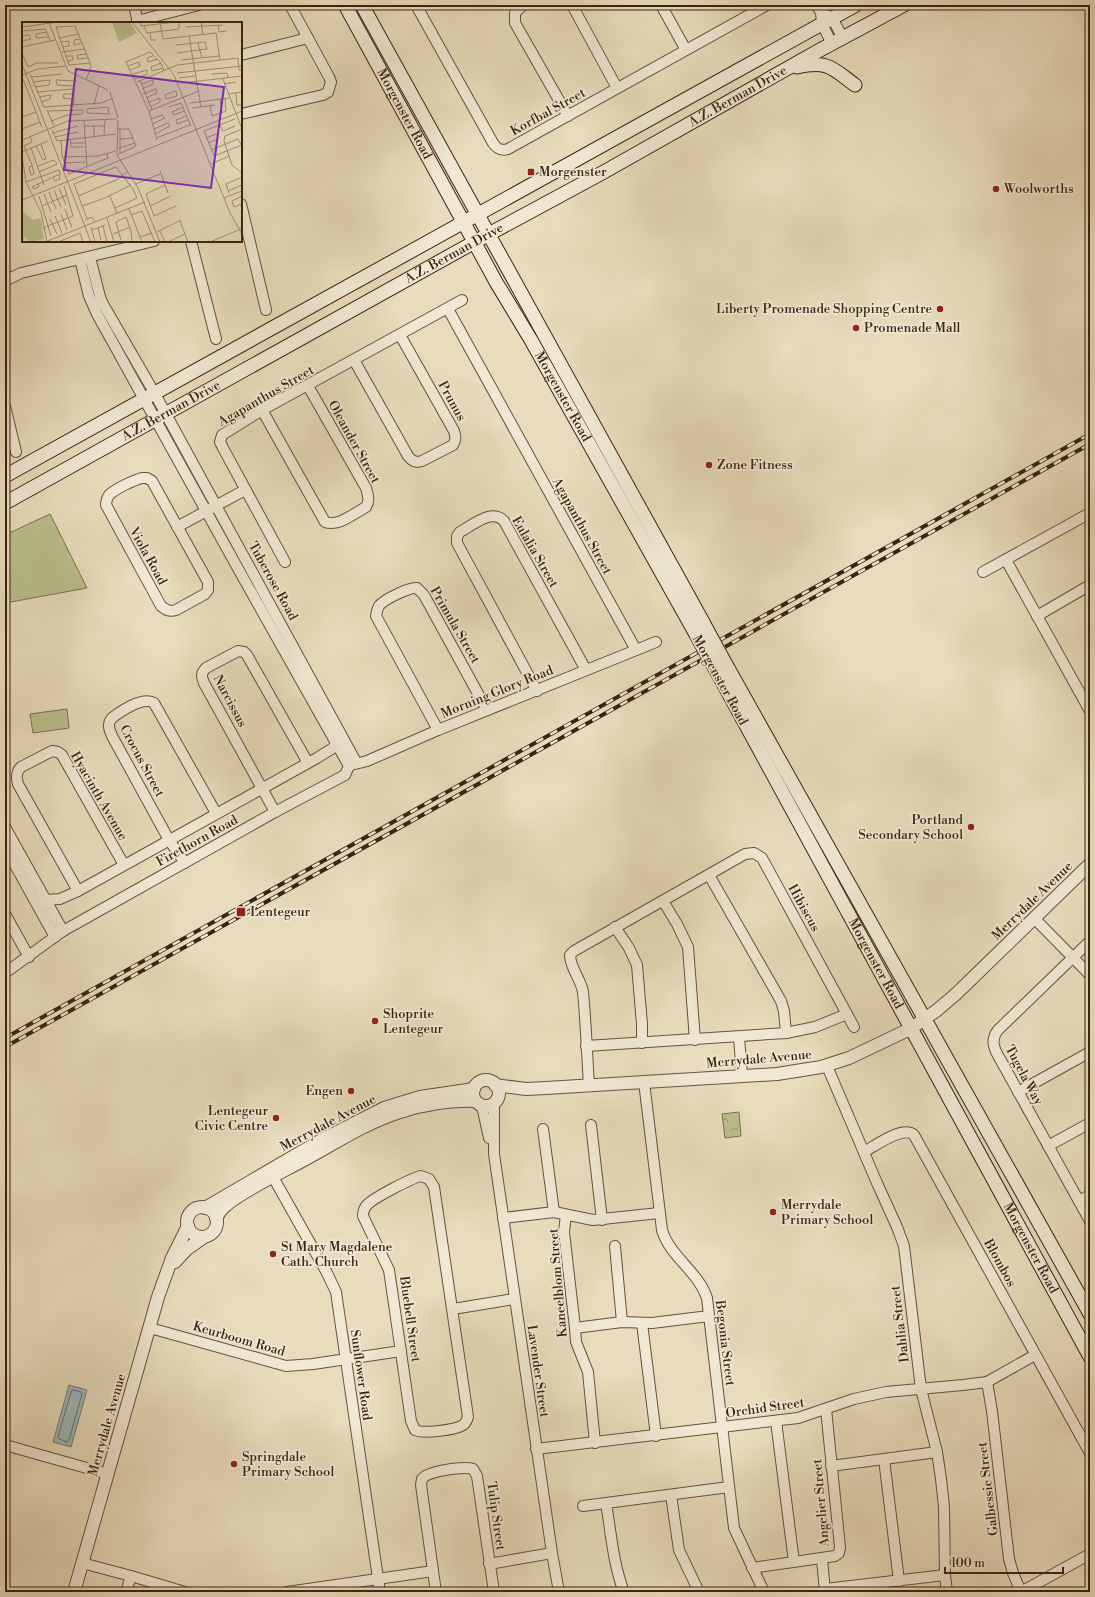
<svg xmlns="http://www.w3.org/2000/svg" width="1095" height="1597" font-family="'Libre Bodoni',serif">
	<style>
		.park { fill: url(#park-crowns); stroke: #7a714f }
		.garden { fill: #babf8d; stroke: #7a714f }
		.water { fill: #9db8bc; stroke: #767c78 }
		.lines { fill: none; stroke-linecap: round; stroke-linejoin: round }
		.shore { stroke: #6c6e66; stroke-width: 1 }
		.minor-casing { stroke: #66513c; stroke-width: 12 }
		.tertiary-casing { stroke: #66513c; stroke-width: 14 }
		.secondary-casing { stroke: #3b2311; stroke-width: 15 }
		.minor { stroke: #f0e8d3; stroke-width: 10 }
		.tertiary { stroke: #f0e8d3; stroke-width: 12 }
		.secondary { stroke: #f0e8d3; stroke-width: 13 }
		.rail-casing { stroke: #3b2311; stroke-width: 4 }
		.rail { stroke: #f0e8d3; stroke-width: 2.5; stroke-dasharray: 8; stroke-linecap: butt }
		.secondary-bridge-casing { stroke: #3b2311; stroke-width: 15; stroke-linecap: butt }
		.secondary-bridge { stroke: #f0e8d3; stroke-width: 13 }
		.poi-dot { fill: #8f2418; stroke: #f0e8d3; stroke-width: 1.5 }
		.labels { text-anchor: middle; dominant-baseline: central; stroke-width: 3.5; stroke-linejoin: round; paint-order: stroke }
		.street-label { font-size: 13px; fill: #3b2311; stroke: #f0e8d3 }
		.poi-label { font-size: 13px; fill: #3b2311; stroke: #f0e8d3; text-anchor: start }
		.inset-road { fill: none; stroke: #a39278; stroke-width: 1 }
		.view { fill: #7b2cbf; fill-opacity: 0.15; stroke: #7b2cbf; stroke-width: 2 }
		.inset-edge { fill: none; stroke: #3b2311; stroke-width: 2 }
	</style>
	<defs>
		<pattern id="park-crowns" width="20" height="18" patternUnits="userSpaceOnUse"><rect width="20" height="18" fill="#babf8d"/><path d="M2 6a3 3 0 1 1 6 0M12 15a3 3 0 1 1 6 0" fill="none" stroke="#989b72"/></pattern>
	</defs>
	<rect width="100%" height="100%" fill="#e8dcbc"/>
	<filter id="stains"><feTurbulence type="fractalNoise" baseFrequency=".005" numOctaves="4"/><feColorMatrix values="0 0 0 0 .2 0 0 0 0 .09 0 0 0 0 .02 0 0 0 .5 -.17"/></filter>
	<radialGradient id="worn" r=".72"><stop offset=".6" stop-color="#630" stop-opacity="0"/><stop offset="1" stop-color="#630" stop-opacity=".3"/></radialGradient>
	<path class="park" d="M 739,1112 L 741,1136 L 725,1138 L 722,1114 Z"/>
	<g class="garden">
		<path d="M 50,514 L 87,588 L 5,603 L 5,535 Z"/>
		<path d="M 67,709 L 69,728 L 33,733 L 30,714 Z"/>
	</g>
	<path class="water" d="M 69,1385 L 87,1390 L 71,1447 L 53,1442 Z"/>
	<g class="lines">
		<path class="shore" d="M 73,1390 L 81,1392 L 82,1394 L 69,1440 L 67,1442 L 59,1439 L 58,1437 L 71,1392 Z"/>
		<defs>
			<g id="minor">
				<path d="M 134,5 L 138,23"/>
				<path d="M 416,5 L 493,143 C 497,149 501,151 508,149 L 767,5"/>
				<path d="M 523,5 L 515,13 L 515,23 L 568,116"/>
				<path d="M 572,5 L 617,88"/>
				<path d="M 661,5 L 686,50"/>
				<path d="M 816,5 L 821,12 L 822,24 L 832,44"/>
				<path d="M 826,15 L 832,18 L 843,38"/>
				<path d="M 137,21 L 199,5"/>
				<path d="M 241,55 L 308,38"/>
				<path d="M 241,114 L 323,95 L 328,92 L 331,82 L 329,77 L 290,5"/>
				<path d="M 241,204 L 266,310"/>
				<path d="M 191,241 L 216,339"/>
				<path d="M 90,257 L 100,297 L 103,304 L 155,394 L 356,762"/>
				<path d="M 80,259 L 89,296 L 97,314 C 180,465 264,616 349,766"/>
				<path d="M 5,281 L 21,273 L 34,270 L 154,241"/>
				<path d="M 448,309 L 636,650"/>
				<path d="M 354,360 L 408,456 C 412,461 415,463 422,461 L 453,445 C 456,440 456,437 454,431 L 400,335"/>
				<path d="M 5,406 L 16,452"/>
				<path d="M 262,410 L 325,522 C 338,527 353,514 366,507 C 370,500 368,496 366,488 L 308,386"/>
				<path d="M 142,478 L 147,478 L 152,481 L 208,582 L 208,590 L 205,594 L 176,610 C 169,612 166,610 161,606 L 106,505 C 106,501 107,498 109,495 C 115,489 134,480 142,478 Z"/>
				<path d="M 177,527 L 245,490"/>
				<path d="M 1006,560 L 1090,711"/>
				<path d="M 285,562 L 223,448 L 220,442 L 222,435 L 262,410 L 462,300"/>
				<path d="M 983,572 L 1090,513"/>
				<path d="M 1037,616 L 1090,585"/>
				<path d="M 537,691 L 457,543 L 457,536 L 460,532 C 473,525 492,508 504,521 L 586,670"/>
				<path d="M 438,730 L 376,616 C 377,612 377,609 379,606 C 383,600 409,587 417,588 L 424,595 L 487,710"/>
				<path d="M 351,765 L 367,761 L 438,730 L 656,642"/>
				<path d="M 275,812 L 204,683 C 201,676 201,673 206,668 L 238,651 L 244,652 L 247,655 L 308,763"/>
				<path d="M 5,827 L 63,931"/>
				<path d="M 5,847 L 55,937"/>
				<path d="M 185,863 L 169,840 L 112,736 C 109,729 107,724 112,718 C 121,711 143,696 154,703 L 216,813"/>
				<path d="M 709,875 L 781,1001 L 784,1011 L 786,1033"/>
				<path d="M 78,891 L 18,784 C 16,777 16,772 21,767 L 52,751 L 58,752 L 62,755 L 124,865"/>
				<path d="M 663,901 L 677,924 L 688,947 L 695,1040"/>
				<path d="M 38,905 L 46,900 L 60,899 L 78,891 L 317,758 L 333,748 L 336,743 L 340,741"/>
				<path d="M 5,914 L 29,957"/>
				<path d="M 1034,918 L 1090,975"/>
				<path d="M 615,927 L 629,948 L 637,965 L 642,1024 L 642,1043"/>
				<path d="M 1090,941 L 998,1030 C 990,1040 994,1049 1000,1059 L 1090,1221"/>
				<path d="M 5,973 L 63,931 L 275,812 L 345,775 L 349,766"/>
				<path d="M 739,1037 L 742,1076"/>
				<path d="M 586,1046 L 786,1033 L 815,1027 L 847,1014"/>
				<path d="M 827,1066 L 877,1183 L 897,1227 L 904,1246 L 921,1389 L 937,1452 L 941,1479 L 944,1507 L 945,1575 L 947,1592"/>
				<path d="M 644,1082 L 662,1230 C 670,1257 698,1271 707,1298 L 734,1528 L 764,1592"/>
				<path d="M 589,1085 C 587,1055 586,1023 583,992 C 581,979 570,968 570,955 L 574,951 L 745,854 L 754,853 L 762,858 L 854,1027"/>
				<path d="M 1018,1092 L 1090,1052"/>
				<path d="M 494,1103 L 494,1154 L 552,1553 L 559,1592"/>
				<path d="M 482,1106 L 489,1138"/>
				<path d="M 591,1125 L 602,1220"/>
				<path d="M 543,1129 L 554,1212"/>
				<path d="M 1048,1146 L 1090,1123"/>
				<path d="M 864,1152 C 875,1146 903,1125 914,1135 L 1090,1453"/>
				<path d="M 421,1176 L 429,1179 L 434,1187 L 468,1417 C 467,1420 466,1423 463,1425 C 456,1430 423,1434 415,1430 L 411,1421 L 389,1270 L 363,1216 C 363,1212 364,1208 367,1205 C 373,1198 412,1178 421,1176 Z"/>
				<path d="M 273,1177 L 327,1273 L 336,1292 L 380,1592"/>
				<path d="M 1079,1201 L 1090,1195"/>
				<path d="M 566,1215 L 564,1232 L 575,1328 L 576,1342 L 588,1372 L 595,1443"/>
				<path d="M 503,1218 L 554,1212 L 593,1220 L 659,1213"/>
				<path d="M 615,1246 L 622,1322"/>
				<path d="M 453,1309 L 514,1299"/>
				<path d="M 642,1323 L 656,1436"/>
				<path d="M 150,1328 L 286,1366 L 313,1364 L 401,1351"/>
				<path d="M 575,1328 L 622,1322 L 652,1323 L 709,1316"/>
				<path d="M 987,1382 L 992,1411 L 1009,1559 L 1013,1573 L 1021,1592"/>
				<path d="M 776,1421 L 794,1562"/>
				<path d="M 5,1445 L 108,1474"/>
				<path d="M 536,1449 L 798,1418 L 854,1399 L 886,1392 L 963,1385 L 987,1382 L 1035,1355"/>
				<path d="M 884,1459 L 899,1581"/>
				<path d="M 831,1466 L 937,1452"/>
				<path d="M 671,1495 L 679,1550 L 699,1592"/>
				<path d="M 606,1503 C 611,1532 613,1564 624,1592"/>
				<path d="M 583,1506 L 729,1487"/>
				<path d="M 822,1559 L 825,1592"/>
				<path d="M 82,1563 L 131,1576 L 185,1592"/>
				<path d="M 489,1564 L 552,1553"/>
				<path d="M 752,1568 L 835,1556 L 839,1553 L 840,1547 L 826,1409"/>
				<path d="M 825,1589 L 945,1575"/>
				<path d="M 126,1592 L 131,1576"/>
				<path d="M 287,1592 L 433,1571"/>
				<path d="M 436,1592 L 421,1485 L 422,1479 C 427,1471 464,1466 473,1469 L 477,1476 L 494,1592"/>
				<path d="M 1021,1592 L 1090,1554"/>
			</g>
			<g id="tertiary">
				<circle cx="486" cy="1093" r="13"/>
				<path d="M 495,1085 L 526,1089 L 546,1088 L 777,1074 L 821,1067 L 849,1058 L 910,1029 L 936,1011 L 956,994 L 1090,864"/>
				<circle cx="202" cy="1222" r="15"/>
				<path d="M 205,1208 L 325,1138 L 384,1108 L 420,1097 L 474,1089"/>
				<path d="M 216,1218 C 218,1214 221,1210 225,1206 C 246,1189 278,1174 302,1161 C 334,1144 365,1123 400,1112 C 425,1104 449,1100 475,1101"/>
				<path d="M 175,1262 L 187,1249 L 204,1237"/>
				<path d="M 74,1592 L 158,1297 L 172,1258 L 188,1226"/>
			</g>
			<g id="secondary">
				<path id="s1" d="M 345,5 L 496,282 L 531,340 L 693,629"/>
				<path d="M 362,5 L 704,624"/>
				<path d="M 797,67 C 828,60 832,68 855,85"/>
				<path d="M 5,476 L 856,5"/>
				<path id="s2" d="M 5,503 L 489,234 L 602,173 L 820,50 L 904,5"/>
				<path d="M 728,668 L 1090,1314"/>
				<path id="s3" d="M 717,672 L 1090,1357"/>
			</g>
		</defs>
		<use href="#minor" class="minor-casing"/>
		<use href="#tertiary" class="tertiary-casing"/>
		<use href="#secondary" class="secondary-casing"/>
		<use href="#minor" class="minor"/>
		<use href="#tertiary" class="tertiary"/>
		<use href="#secondary" class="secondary"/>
		<defs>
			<g id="rail">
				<path d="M 5,1038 L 1090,434"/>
				<path d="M 5,1047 L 1090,444"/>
			</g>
		</defs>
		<use href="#rail" class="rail-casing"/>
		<use href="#rail" class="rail"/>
		<defs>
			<g id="secondary-bridge">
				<path d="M 704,624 L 728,668"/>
				<path d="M 693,629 L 717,672"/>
			</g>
		</defs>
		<use href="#secondary-bridge" class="secondary-bridge-casing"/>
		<use href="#secondary-bridge" class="secondary-bridge"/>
	</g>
	<g class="poi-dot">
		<rect x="527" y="168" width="8" height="8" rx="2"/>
		<circle cx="996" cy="189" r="4"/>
		<circle cx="940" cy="309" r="4"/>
		<circle cx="856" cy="328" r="4"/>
		<circle cx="709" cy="465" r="4"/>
		<circle cx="971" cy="827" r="4"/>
		<rect x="236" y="907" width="10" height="10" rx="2"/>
		<circle cx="375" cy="1021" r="4"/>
		<circle cx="351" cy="1091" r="4"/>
		<circle cx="276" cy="1118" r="4"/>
		<circle cx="773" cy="1212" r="4"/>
		<circle cx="273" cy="1254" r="4"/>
		<circle cx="234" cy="1464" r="4"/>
	</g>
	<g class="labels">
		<g class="street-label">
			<text stroke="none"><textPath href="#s2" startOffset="838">A.Z. Berman Drive</textPath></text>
			<text transform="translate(548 112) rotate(-29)">Korfbal Street</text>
			<text stroke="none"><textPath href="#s1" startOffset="124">Morgenster Road</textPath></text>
			<text stroke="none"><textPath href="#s2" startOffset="514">A.Z. Berman Drive</textPath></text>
			<text transform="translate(266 396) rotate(-30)">Agapanthus Street</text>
			<text stroke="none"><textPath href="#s1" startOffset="448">Morgenster Road</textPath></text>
			<text transform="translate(452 401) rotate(61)">Prunus</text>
			<text stroke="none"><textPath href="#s2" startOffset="190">A.Z. Berman Drive</textPath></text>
			<text transform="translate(354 442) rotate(61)">Oleander Street</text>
			<text transform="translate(582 526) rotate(61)">Agapanthus Street</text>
			<text transform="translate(535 552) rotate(60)">Eulalia Street</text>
			<text transform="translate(148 556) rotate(61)">Viola Road</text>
			<text transform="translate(273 581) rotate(61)">Tuberose Road</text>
			<text transform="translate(455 625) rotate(60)">Primula Street</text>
			<text transform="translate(720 680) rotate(61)">Morgenster Road</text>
			<text transform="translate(497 692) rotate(-22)">Morning Glory Road</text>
			<text transform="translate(230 701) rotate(62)">Narcissus</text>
			<text transform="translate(142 761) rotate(62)">Crocus Street</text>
			<text transform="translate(99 796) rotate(60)">Hyacinth Avenue</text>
			<text transform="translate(197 841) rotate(-29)">Firethorn Road</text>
			<text transform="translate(1032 901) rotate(-44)">Merrydale Avenue</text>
			<text transform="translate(804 908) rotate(61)">Hibiscus</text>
			<text stroke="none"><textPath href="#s3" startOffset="332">Morgenster Road</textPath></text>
			<text transform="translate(759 1059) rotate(-5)">Merrydale Avenue</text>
			<text transform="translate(1024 1075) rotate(62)">Tugela Way</text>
			<text transform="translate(328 1123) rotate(-28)">Merrydale Avenue</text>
			<text stroke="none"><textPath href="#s3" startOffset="656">Morgenster Road</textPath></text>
			<text transform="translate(1000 1263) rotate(61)">Blombos</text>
			<text transform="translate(558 1283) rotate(-95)">Kaneelblom Street</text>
			<text transform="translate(410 1319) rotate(82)">Bluebell Street</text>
			<text transform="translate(900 1324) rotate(-97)">Dahlia Street</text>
			<text transform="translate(239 1339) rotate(16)">Keurboom Road</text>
			<text transform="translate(725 1343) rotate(83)">Begonia Street</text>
			<text transform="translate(538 1371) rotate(82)">Lavender Street</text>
			<text transform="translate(361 1375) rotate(82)">Sunflower Road</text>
			<text transform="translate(765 1408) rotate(-8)">Orchid Street</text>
			<text transform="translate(107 1425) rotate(-74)">Merrydale Avenue</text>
			<text transform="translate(988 1489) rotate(-97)">Galbessie Street</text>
			<text transform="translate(821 1503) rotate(-95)">Angelier Street</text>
			<text transform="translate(496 1516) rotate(82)">Tulip Street</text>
		</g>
		<g class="poi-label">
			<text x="539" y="172">Morgenster</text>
			<text x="1004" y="189">Woolworths</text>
			<text x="932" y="309" text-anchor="end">Liberty Promenade Shopping Centre</text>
			<text x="864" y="328">Promenade Mall</text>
			<text x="717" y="465">Zone Fitness</text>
			<text x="963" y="820" text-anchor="end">Portland<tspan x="963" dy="15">Secondary School</tspan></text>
			<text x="250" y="912">Lentegeur</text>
			<text x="383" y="1014">Shoprite<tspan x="383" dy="15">Lentegeur</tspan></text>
			<text x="343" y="1091" text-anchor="end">Engen</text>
			<text x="268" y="1111" text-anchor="end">Lentegeur<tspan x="268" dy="15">Civic Centre</tspan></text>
			<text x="781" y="1205">Merrydale<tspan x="781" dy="15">Primary School</tspan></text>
			<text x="281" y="1247">St Mary Magdalene<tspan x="281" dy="15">Cath. Church</tspan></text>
			<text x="242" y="1457">Springdale<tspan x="242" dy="15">Primary School</tspan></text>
		</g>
	</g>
	<g transform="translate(22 22)">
		<rect width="220" height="220" fill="#e8dcbc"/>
		<path d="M 0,189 L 11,198 L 19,196 L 22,217 L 8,220 L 3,215 L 0,219 Z" fill="#babf8d"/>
		<path d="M 90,0 L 108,0 L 115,11 L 97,20 Z" fill="#babf8d"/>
		<path class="inset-road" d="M 110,0 L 152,53 L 208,191 L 220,212M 118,0 L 119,4 L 154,0M 138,0 L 141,17 L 194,11 L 198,38M 179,0 L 181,13M 27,1 L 46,49 L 86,68M 196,3 L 197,10 L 205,9M 122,4 L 125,11 L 157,7 L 157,0M 0,5 L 36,0M 164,5 L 201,3M 0,9 L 23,7 L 29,20M 25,10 L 14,12 L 14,16 L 27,15M 128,11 L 129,18 L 134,18M 0,14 L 7,13 L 9,17 L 0,19M 167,14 L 179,85M 37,16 L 57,12M 58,17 L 52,18 L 52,23 L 60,21M 38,20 L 47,19 L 47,24 L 40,25M 176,21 L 180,36M 154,23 L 183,20 L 185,27 L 155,31M 0,25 L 33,18M 40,30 L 62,27M 0,31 L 6,45 L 15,41 L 36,41M 64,32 L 55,33 L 56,37 L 66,36M 44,34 L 51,34 L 51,38 L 46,39M 131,34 L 125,36 L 126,40 L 135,37M 159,38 L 197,34M 139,41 L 129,45 L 130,49 L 141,46M 0,42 L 69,220M 106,44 L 117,40 L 118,44 L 108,48M 155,51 L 220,44M 8,52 L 22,85 L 79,81 L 90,77M 111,52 L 125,48 L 125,52 L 113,57M 190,52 L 205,51 L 206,56M 0,53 L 16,47 L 44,44M 9,55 L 40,52M 157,56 L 173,54M 1,57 L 20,105M 201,57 L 220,107M 64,58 L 69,45 L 69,44 L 67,38 L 53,4 L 34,5 L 47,43 L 68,41M 118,58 L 130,88M 11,60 L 28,58 L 27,63 L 13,65M 115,60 L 155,43 L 216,36 L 217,48 L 220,49M 160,61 L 220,54M 119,62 L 131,58 L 131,62 L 120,67M 202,62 L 214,60M 53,64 L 35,63 L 34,58 L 55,59M 154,69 L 155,74 L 144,77 L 143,73 ZM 15,70 L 51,67M 88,70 L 96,96M 214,71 L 215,83 L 220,83M 51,72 L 42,72 L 41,76 L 51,77M 121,72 L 134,67 L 135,71 L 124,76M 206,72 L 220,70M 17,75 L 29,73 L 28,77 L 19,80M 198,77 L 200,91M 125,81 L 138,76 L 138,80 L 128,85M 168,81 L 207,76M 72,83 L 77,64M 52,84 L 52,66M 188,84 L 190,94 L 204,89 L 203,77M 86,85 L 87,92 L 65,91 L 65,87 ZM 147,85 L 159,81 L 169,104M 161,85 L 150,90 L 152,93 L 162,89M 170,86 L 193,83M 25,88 L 32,104M 26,89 L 61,88 L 60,92 L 46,93 L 29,99M 127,89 L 177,69M 164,94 L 154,98 L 155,102 L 166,98M 0,95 L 14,90M 129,97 L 140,93 L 143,96 L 130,102M 62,98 L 65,145M 96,98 L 95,133 L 116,166 L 138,220M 198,103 L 201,109 L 213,104M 62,104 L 83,104M 0,107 L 18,100M 95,107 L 107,107 L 114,124 L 97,132M 98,107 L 98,132M 132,107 L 146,101 L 148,104 L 133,112M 220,107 L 203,114 L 202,119 L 210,143 L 220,151M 30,108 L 35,119 L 94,112M 31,111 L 56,104M 82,112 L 83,98M 8,114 L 10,120 L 2,124 L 10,143 L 12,152 L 9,153 L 7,145 L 10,144M 33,115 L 56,110M 72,116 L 72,103M 134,116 L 168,103M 184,116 L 194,112 L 196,114 L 196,117 L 186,121M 48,117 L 49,125 L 62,125M 98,117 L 111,116M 0,118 L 46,99 L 94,97M 39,118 L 40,134 L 47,153M 135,118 L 127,89 L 104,40 L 128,30 L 139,41 L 142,49M 48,121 L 62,121M 14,124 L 21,138 L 24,137 L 19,122M 9,126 L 22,163M 97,126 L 113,121M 189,128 L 216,117 L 220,124M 0,130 L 26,119M 0,134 L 4,160 L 19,190 L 25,220M 192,134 L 220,123M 40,135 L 76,134 L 94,129M 193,136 L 182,109 L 213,97M 43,141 L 63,140M 189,142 L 207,134M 16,144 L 32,138 L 35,142 L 17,150M 138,149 L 146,171M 47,152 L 86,136 L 85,132M 31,155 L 33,159 L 38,157 L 37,153M 4,160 L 37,148 L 38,152 L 10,165M 114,162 L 138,152M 10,165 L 12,167 L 17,165 L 16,161M 37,166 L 44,183M 32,168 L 39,185M 206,169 L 220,163M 27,170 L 34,187M 207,171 L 204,162 L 220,155M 22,172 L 29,190M 17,174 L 29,214M 56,174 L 94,158 L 105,150M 88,174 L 95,192M 220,174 L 210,179 L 212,185 L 220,182M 202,176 L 220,169M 0,178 L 220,89M 20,184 L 45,173M 60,184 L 83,176 L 109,163M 128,184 L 149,174M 43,187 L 50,206M 107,187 L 120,220M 39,192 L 45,208M 109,193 L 120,189 L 133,220M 33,194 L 40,211M 132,194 L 124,172 L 143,163M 132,194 L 154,184M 85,196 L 92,220M 28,197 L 35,212M 65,197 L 52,162 L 94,145 L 111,167 L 115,176 L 93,186M 63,198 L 70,195 L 73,200M 158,199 L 166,220M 81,204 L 85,220M 69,205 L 73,220M 21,206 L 51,194 L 42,164M 76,206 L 79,218M 70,208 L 83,203M 138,209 L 143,220M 135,210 L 159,198M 91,212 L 108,205M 118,215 L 130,211M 99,218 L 94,200 L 104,195 L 109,209 L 110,220M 23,220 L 123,180M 36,220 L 58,211 L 61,220M 146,220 L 163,212M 188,220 L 219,207"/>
		<path class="view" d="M 54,47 L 202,65 L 189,166 L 42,148 Z"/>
		<rect width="220" height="220" class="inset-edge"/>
	</g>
	<rect width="1095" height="1597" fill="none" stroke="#e8dcbc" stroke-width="20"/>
	<rect x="6" y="6" width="1083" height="1585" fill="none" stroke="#3b2311" stroke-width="2"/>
	<rect x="10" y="10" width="1075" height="1577" fill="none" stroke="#3b2311"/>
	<path d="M945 1567v6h118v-6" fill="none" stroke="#3b2311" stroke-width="2"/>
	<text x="951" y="1567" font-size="12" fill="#3b2311" stroke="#f0e8d3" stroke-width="3" paint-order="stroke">100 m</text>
	<rect width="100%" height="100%" filter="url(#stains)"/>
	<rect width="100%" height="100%" fill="url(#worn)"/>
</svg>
